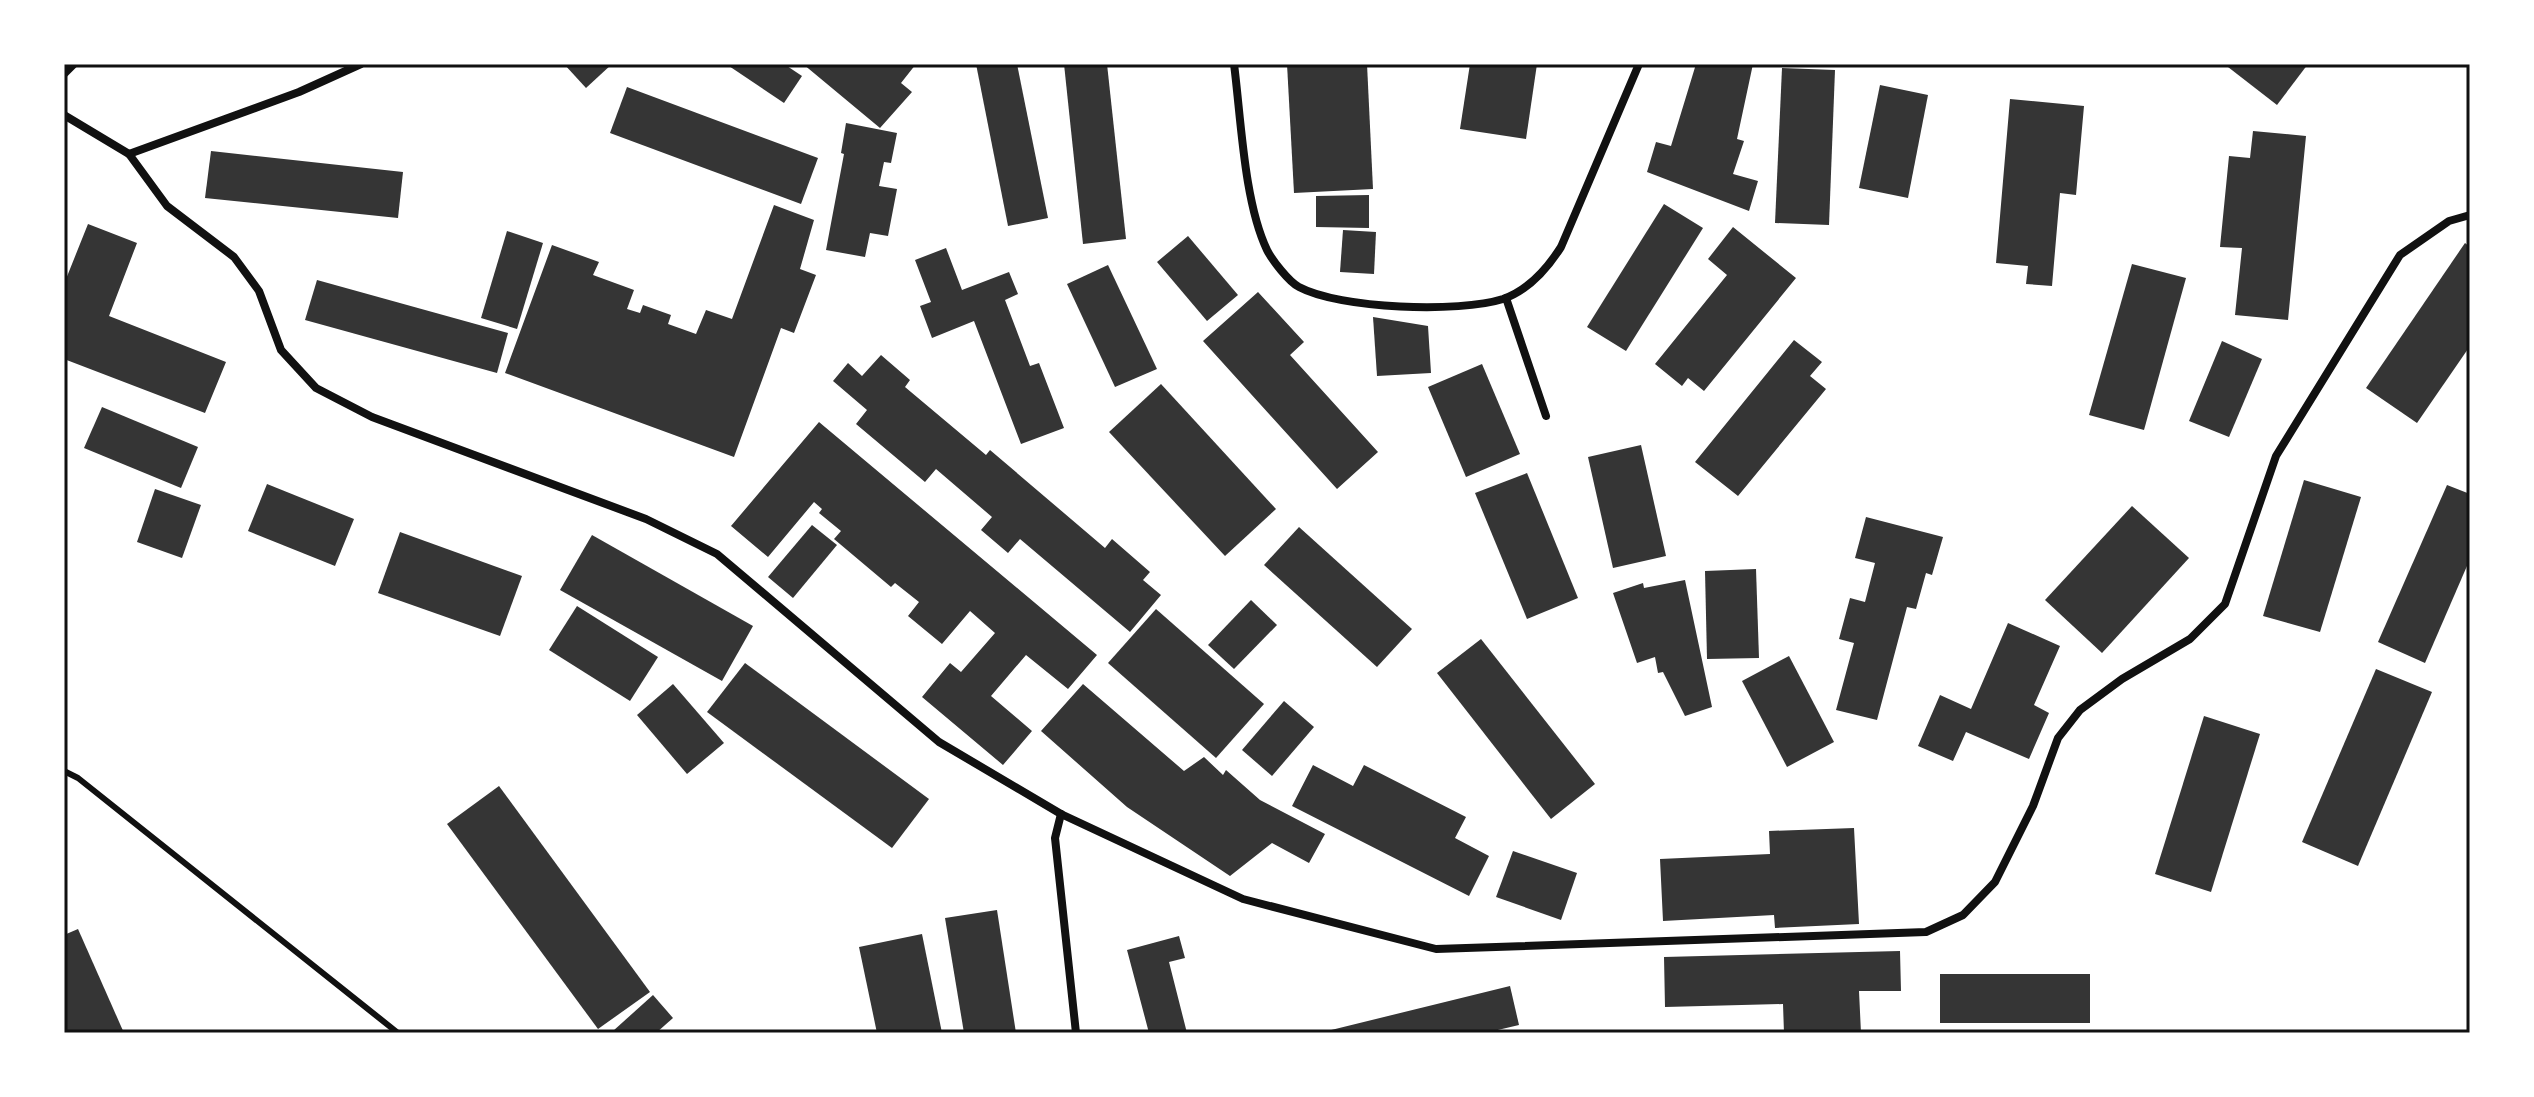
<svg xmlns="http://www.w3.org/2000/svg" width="2534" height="1097" font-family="'Alegreya Sans',sans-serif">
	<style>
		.building { fill: #353535 }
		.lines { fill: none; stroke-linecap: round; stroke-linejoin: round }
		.service { stroke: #111; stroke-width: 6 }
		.minor { stroke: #111; stroke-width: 8 }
		.neatline { fill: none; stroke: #111; stroke-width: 3 }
	</style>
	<rect width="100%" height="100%" fill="#fff"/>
	<g class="building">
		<path d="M 564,64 L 612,64 L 586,88 Z"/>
		<path d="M 726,64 L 784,64 L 802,76 L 784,103 Z"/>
		<path d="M 803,64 L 916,64 L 901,83 L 912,92 L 880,128 Z"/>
		<path d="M 976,64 L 1017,64 L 1048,218 L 1008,226 Z"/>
		<path d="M 1064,64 L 1107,64 L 1126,239 L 1083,244 Z"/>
		<path d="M 1287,64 L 1367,64 L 1373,189 L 1294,193 Z"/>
		<path d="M 1470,64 L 1537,64 L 1526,139 L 1460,129 Z"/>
		<path d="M 1696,64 L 1753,64 L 1737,139 L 1744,141 L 1733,174 L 1758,181 L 1749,211 L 1647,172 L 1656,142 L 1671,146 Z"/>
		<path d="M 2230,64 L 2308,64 L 2277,105 L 2228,67 Z"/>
		<path d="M 1782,68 L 1835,70 L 1829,225 L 1775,223 Z"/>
		<path d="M 1880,85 L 1928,95 L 1908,198 L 1859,188 Z"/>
		<path d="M 627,87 L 818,158 L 801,204 L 610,133 Z"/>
		<path d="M 2010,99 L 2084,106 L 2076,195 L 2060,193 L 2052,286 L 2026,284 L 2028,266 L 1996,263 Z"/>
		<path d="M 846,123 L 897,133 L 891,163 L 884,162 L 879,186 L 897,189 L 888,236 L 870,233 L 865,257 L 826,250 L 844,154 L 841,153 Z"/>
		<path d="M 2253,131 L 2306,136 L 2288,320 L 2235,315 L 2242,248 L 2220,247 L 2229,156 L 2250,158 Z"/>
		<path d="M 211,151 L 403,172 L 398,218 L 205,198 Z"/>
		<path d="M 1369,195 L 1369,228 L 1316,227 L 1316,196 Z"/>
		<path d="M 1664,204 L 1703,228 L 1626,351 L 1587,327 Z"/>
		<path d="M 774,205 L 814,220 L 800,269 L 816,275 L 794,333 L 781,328 L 734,457 L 505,373 L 552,245 L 599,262 L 593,275 L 634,290 L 627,309 L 640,313 L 643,305 L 671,315 L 668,324 L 696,334 L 706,310 L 732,319 Z"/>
		<path d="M 88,224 L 137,243 L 109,316 L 226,362 L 205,413 L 64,359 L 64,284 Z"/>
		<path d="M 1733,227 L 1796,278 L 1704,391 L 1688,378 L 1682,386 L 1655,364 L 1727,275 L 1708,259 Z"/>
		<path d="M 1343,230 L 1376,232 L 1374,274 L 1340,272 Z"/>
		<path d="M 507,231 L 543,243 L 517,329 L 481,318 Z"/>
		<path d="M 1188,236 L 1238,295 L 1207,321 L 1157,262 Z"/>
		<path d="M 2465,243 L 2470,247 L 2470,346 L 2417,423 L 2366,388 Z"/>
		<path d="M 946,248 L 962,290 L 1009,272 L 1018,294 L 1005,300 L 1030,366 L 1039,363 L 1064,428 L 1021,444 L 974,321 L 932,338 L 920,306 L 931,302 L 915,260 Z"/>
		<path d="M 2132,264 L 2186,278 L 2144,430 L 2089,415 Z"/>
		<path d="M 1108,265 L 1157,369 L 1115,387 L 1067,284 Z"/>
		<path d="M 317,280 L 508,333 L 497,373 L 305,320 Z"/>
		<path d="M 1258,292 L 1304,342 L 1290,355 L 1378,452 L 1337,489 L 1203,341 Z"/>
		<path d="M 1373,317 L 1428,326 L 1431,373 L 1377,376 Z"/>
		<path d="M 1794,340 L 1822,362 L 1810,376 L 1826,389 L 1738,496 L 1695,462 Z"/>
		<path d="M 2222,341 L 2262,359 L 2229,437 L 2189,421 Z"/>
		<path d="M 881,355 L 910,380 L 905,387 L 986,455 L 990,450 L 1105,548 L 1112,539 L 1150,572 L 1143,580 L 1161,595 L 1130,632 L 1020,539 L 1008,553 L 981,530 L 992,517 L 936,469 L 925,482 L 856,424 L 867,410 L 833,381 L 848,363 L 862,376 Z"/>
		<path d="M 1482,364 L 1520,454 L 1466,477 L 1428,387 Z"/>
		<path d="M 1161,384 L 1276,509 L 1225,556 L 1109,432 Z"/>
		<path d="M 102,407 L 198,447 L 181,488 L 84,448 Z"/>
		<path d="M 819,422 L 1097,655 L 1068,689 L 1026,655 L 991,696 L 1032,731 L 1003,765 L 922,697 L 950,663 L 961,672 L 995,633 L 970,611 L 942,644 L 908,616 L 919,602 L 895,583 L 891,587 L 834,539 L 841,531 L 819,513 L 822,509 L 814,502 L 768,557 L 731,526 Z"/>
		<path d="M 1641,445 L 1666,556 L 1613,568 L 1588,457 Z"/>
		<path d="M 1527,473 L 1578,598 L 1527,619 L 1475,493 Z"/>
		<path d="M 2304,480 L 2361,497 L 2320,632 L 2263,616 Z"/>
		<path d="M 267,484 L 354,519 L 335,566 L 248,531 Z"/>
		<path d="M 2447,485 L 2470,494 L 2470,559 L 2425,663 L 2378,642 Z"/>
		<path d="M 155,489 L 201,505 L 182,558 L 137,542 Z"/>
		<path d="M 2132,506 L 2189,558 L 2102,653 L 2045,600 Z"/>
		<path d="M 1866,517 L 1943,537 L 1932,575 L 1926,573 L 1916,609 L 1907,607 L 1877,720 L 1836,710 L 1854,643 L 1839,639 L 1850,598 L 1865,602 L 1875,563 L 1855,558 Z"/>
		<path d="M 812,525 L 837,545 L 793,598 L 768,577 Z"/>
		<path d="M 1299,527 L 1412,629 L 1377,667 L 1264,565 Z"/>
		<path d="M 400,532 L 522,576 L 500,636 L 378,593 Z"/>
		<path d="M 592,535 L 753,626 L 722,681 L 560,590 Z"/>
		<path d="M 1756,569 L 1759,658 L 1707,659 L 1705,571 Z"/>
		<path d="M 1685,580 L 1712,707 L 1685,716 L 1663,672 L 1658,673 L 1655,657 L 1637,663 L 1613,593 L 1643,583 L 1644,588 Z"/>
		<path d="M 1251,600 L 1277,625 L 1234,669 L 1208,645 Z"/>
		<path d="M 577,606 L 658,657 L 630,701 L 549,650 Z"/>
		<path d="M 1156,609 L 1264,704 L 1216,758 L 1108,663 Z"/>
		<path d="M 2008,623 L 2060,646 L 2034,705 L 2049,713 L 2029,759 L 1966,732 L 1953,761 L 1918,746 L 1940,695 L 1971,709 Z"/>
		<path d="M 1481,639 L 1595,784 L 1551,819 L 1437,673 Z"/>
		<path d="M 1789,656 L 1834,742 L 1787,767 L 1742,681 Z"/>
		<path d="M 745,663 L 929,799 L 892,848 L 707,712 Z"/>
		<path d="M 2376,669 L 2432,692 L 2358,866 L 2302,842 Z"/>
		<path d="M 673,684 L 724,743 L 687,774 L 637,715 Z"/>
		<path d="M 1083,684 L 1184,771 L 1204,757 L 1223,775 L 1226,770 L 1260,800 L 1325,834 L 1309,863 L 1272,843 L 1230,876 L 1127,807 L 1041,731 Z"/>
		<path d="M 1284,701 L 1314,727 L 1272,776 L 1242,750 Z"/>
		<path d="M 2204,716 L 2260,734 L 2211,892 L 2155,874 Z"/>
		<path d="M 1313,765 L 1353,786 L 1364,765 L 1466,817 L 1455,838 L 1489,856 L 1469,896 L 1292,806 Z"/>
		<path d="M 499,786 L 650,992 L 598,1029 L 447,824 Z"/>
		<path d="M 1854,828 L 1859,924 L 1775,928 L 1774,915 L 1663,921 L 1660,859 L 1770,854 L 1769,831 Z"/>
		<path d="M 1513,851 L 1577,873 L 1561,920 L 1496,897 Z"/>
		<path d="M 997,910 L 1016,1033 L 964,1033 L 945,918 Z"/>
		<path d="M 78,929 L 124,1033 L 64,1033 L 64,935 Z"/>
		<path d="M 922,934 L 942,1033 L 877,1033 L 859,947 Z"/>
		<path d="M 1179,936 L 1185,958 L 1169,962 L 1187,1033 L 1149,1033 L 1127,950 Z"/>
		<path d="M 1900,951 L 1901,991 L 1859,991 L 1861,1033 L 1784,1033 L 1783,1004 L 1665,1007 L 1664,957 Z"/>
		<rect x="1940" y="974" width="150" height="49"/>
		<path d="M 1510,986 L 1519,1025 L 1485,1033 L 1319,1033 Z"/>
		<path d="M 653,995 L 673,1018 L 656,1033 L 615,1033 L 613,1031 Z"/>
	</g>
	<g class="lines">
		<path class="service" d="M 64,771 L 78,778 L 398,1033"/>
		<g class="minor">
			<path d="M 1234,64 C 1241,118 1244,202 1267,250 C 1272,260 1289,282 1299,287 C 1340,309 1459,313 1503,299 C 1529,290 1547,269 1561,247 L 1639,64"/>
			<path d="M 64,74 L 74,64"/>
			<path d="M 64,115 L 129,154 L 299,92 L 361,64"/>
			<path d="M 129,154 L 167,206 L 234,257 L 259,291 L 281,350 L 316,388 L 372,417 L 646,519 L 717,554 L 939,742 L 1061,814 L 1243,899 L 1436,949 L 1926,932 L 1963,915 L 1995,882 L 2033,806 L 2058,738 L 2080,710 L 2122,679 L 2190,639 L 2225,604 L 2276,456 L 2400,255 L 2449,221 L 2470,215"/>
			<path d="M 1506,298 L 1546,416"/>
			<path d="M 1061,814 L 1055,838 L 1076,1033"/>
		</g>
	</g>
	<rect width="2534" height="1097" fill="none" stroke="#ffffff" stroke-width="132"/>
	<rect x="66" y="66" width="2402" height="965" class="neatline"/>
</svg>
